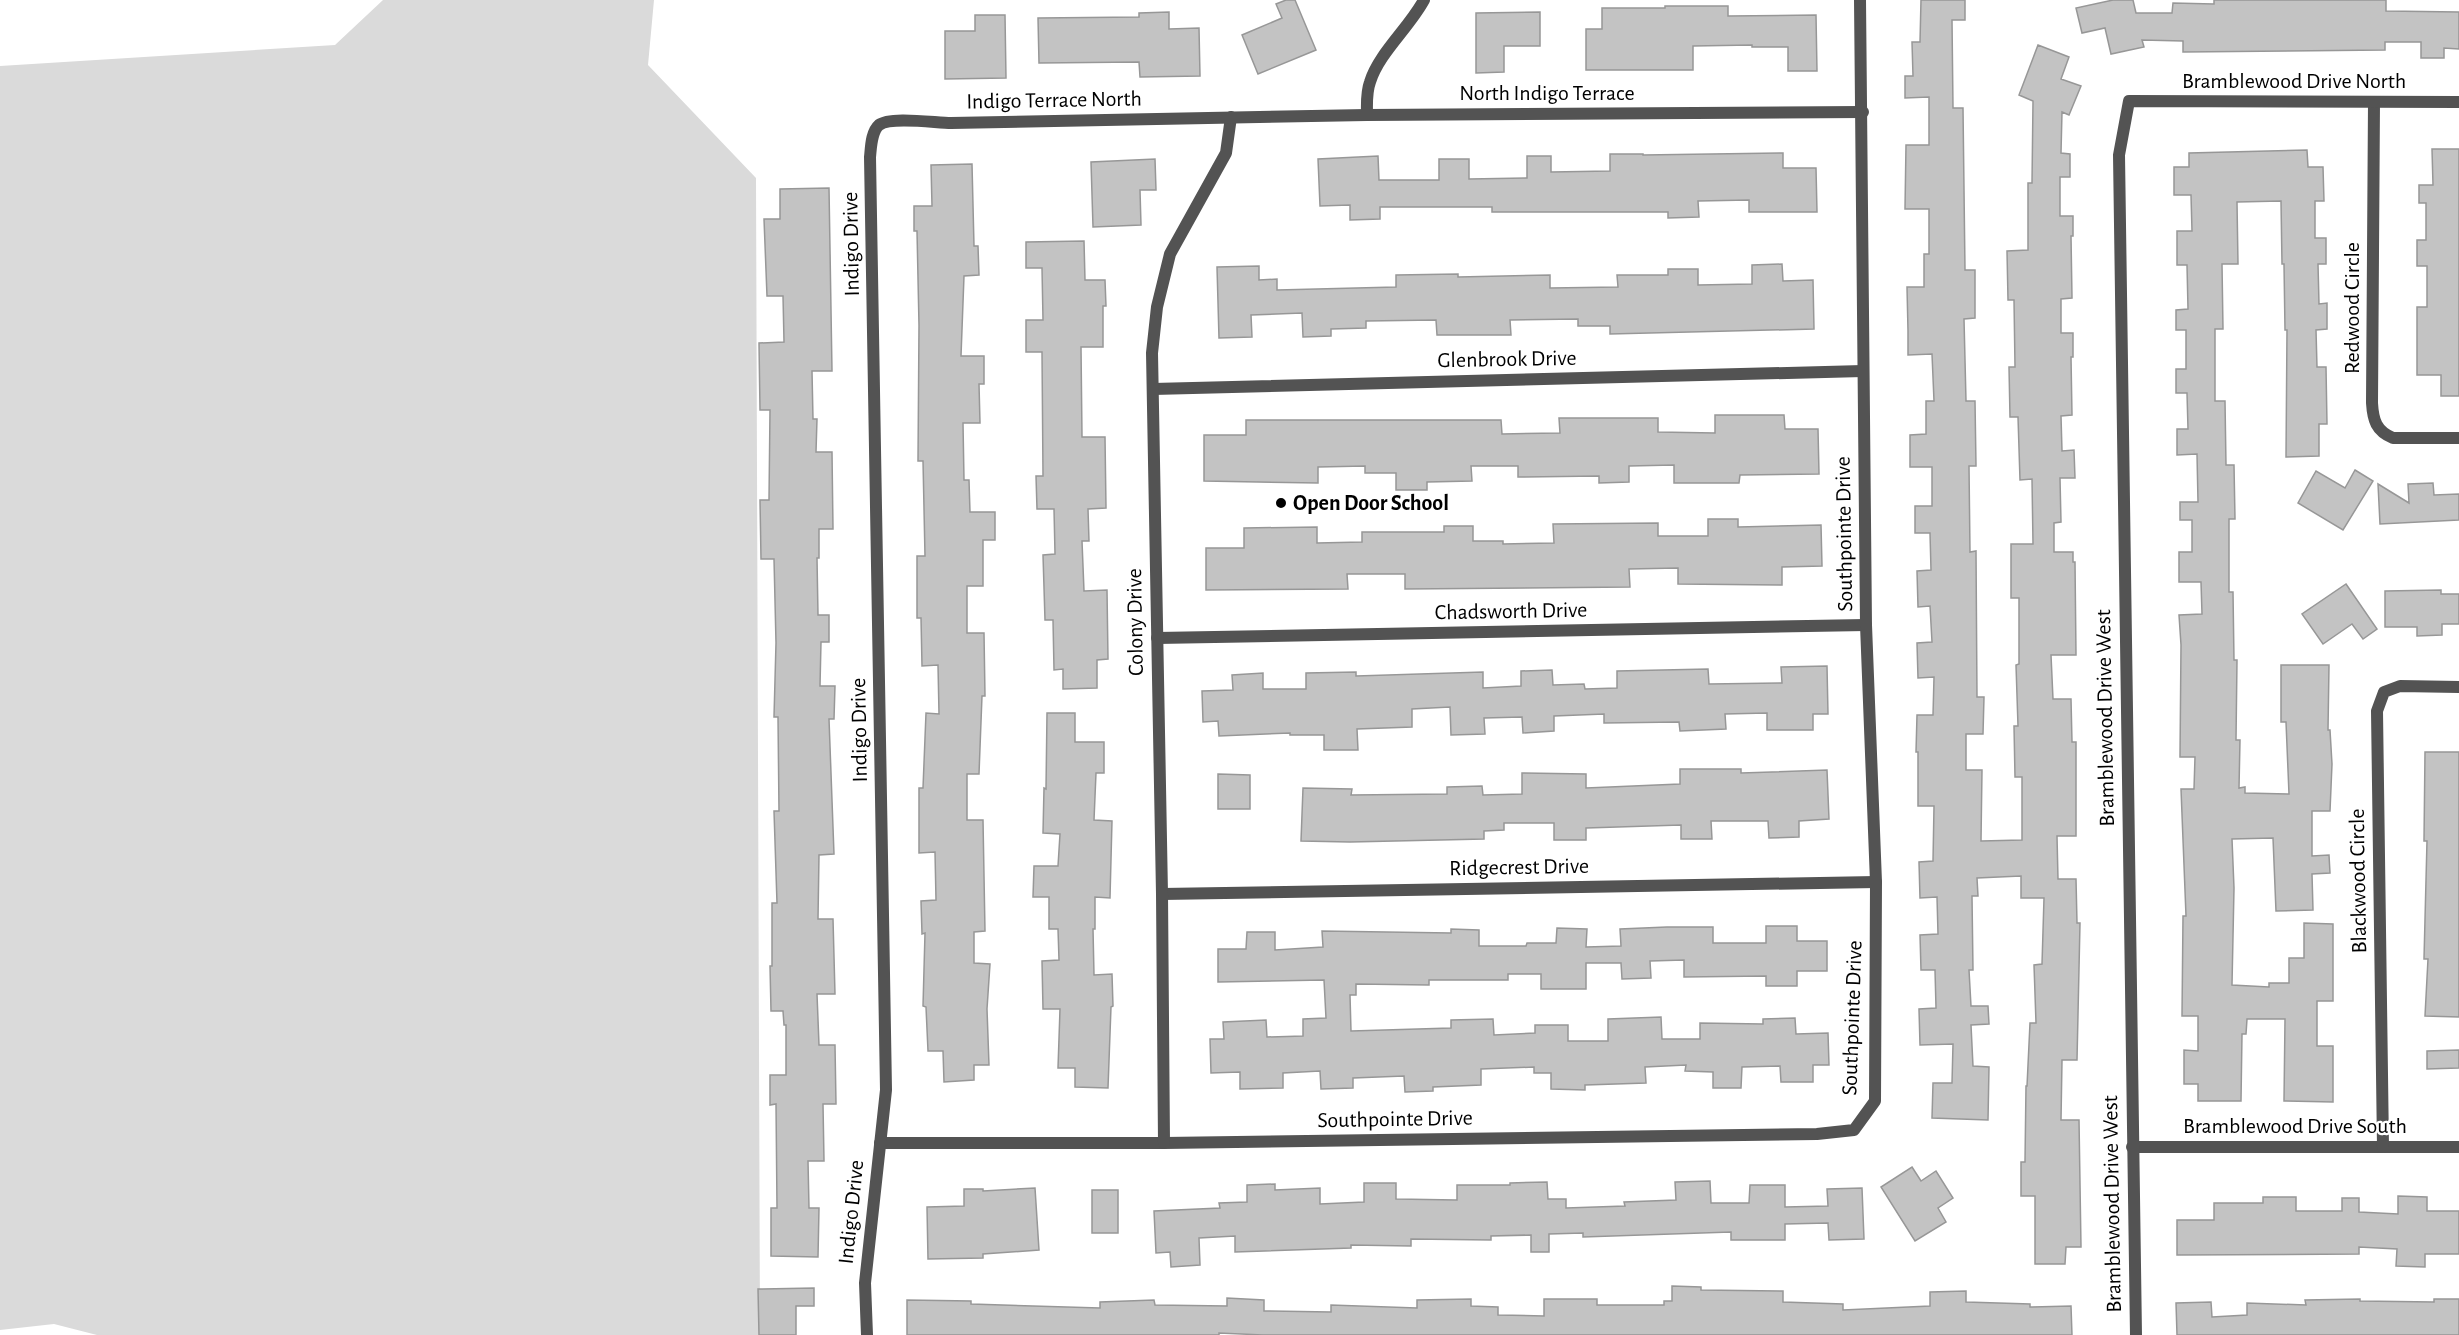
<svg xmlns="http://www.w3.org/2000/svg" width="2459" height="1335" font-family="'Alegreya Sans',sans-serif">
	<style>
		.green { fill: #dadada }
		.building { fill: #c3c3c3; stroke: #979797; stroke-width: 1.5 }
		.lines { fill: none; stroke-linecap: round; stroke-linejoin: round }
		.minor { stroke: #535353; stroke-width: 12 }
		.poi-dot { fill: #000; stroke: #fff; stroke-width: 2 }
		.labels { text-anchor: middle; dominant-baseline: central; stroke-width: 4.5; stroke-linejoin: round; paint-order: stroke }
		.street-label { font-size: 22px; fill: #000; stroke: #fff }
		.poi-label { font-size: 22px; font-weight: bold; fill: #000; stroke: #fff; text-anchor: start }
	</style>
	<rect width="100%" height="100%" fill="#fff"/>
	<path class="green" d="M 383,0 L 654,0 L 648,65 L 756,178 L 760,1335 L 97,1335 L 54,1324 L 0,1330 L 0,66 L 335,45 Z"/>
	<g class="building">
		<path d="M 1286,0 L 1295,0 L 1316,50 L 1258,74 L 1242,35 L 1282,18 L 1276,4 Z"/>
		<path d="M 1921,0 L 1965,0 L 1965,20 L 1952,20 L 1953,108 L 1963,108 L 1965,270 L 1975,270 L 1975,318 L 1964,319 L 1966,401 L 1975,401 L 1976,466 L 1969,466 L 1970,552 L 1976,551 L 1977,697 L 1984,697 L 1983,734 L 1966,734 L 1966,770 L 1982,770 L 1981,841 L 2022,840 L 2022,777 L 2015,777 L 2014,726 L 2018,726 L 2016,665 L 2019,664 L 2019,598 L 2011,598 L 2011,544 L 2033,544 L 2032,479 L 2020,480 L 2018,417 L 2010,417 L 2009,367 L 2015,367 L 2014,300 L 2008,300 L 2007,251 L 2028,250 L 2028,183 L 2032,183 L 2033,101 L 2019,95 L 2038,45 L 2069,57 L 2061,79 L 2081,86 L 2069,115 L 2062,112 L 2061,153 L 2070,154 L 2070,177 L 2060,177 L 2060,216 L 2073,216 L 2073,236 L 2071,236 L 2072,298 L 2061,299 L 2061,333 L 2073,333 L 2073,357 L 2071,357 L 2072,415 L 2061,416 L 2062,451 L 2074,450 L 2075,478 L 2060,478 L 2061,522 L 2054,523 L 2054,552 L 2073,552 L 2073,562 L 2075,562 L 2076,655 L 2051,655 L 2053,699 L 2071,699 L 2072,742 L 2076,742 L 2076,836 L 2057,836 L 2058,879 L 2076,879 L 2077,923 L 2080,923 L 2077,1060 L 2062,1060 L 2061,1120 L 2079,1120 L 2081,1247 L 2066,1247 L 2065,1264 L 2035,1264 L 2035,1196 L 2021,1196 L 2021,1162 L 2025,1162 L 2026,1086 L 2027,1086 L 2030,1023 L 2036,1023 L 2034,965 L 2042,964 L 2044,898 L 2021,898 L 2021,876 L 1977,878 L 1978,896 L 1972,896 L 1973,970 L 1969,970 L 1971,1006 L 1988,1006 L 1989,1024 L 1971,1025 L 1973,1066 L 1989,1067 L 1988,1120 L 1932,1118 L 1933,1083 L 1952,1083 L 1953,1044 L 1920,1045 L 1919,1009 L 1936,1008 L 1935,970 L 1921,970 L 1920,935 L 1938,934 L 1937,897 L 1920,898 L 1919,862 L 1933,861 L 1934,806 L 1918,806 L 1918,752 L 1916,752 L 1917,715 L 1933,715 L 1934,677 L 1918,678 L 1917,643 L 1932,642 L 1930,606 L 1918,607 L 1917,571 L 1931,570 L 1930,533 L 1915,533 L 1915,506 L 1932,506 L 1932,467 L 1910,467 L 1910,435 L 1926,434 L 1926,401 L 1934,401 L 1932,354 L 1908,355 L 1908,331 L 1907,287 L 1924,287 L 1924,254 L 1929,254 L 1929,209 L 1905,209 L 1906,145 L 1929,145 L 1929,97 L 1905,98 L 1905,76 L 1913,76 L 1912,42 L 1920,42 Z"/>
		<path d="M 2113,0 L 2133,0 L 2136,13 L 2172,13 L 2173,3 L 2214,4 L 2214,0 L 2386,0 L 2386,11 L 2459,12 L 2459,49 L 2444,48 L 2444,58 L 2421,58 L 2421,42 L 2385,42 L 2385,50 L 2183,52 L 2183,41 L 2142,40 L 2144,47 L 2111,54 L 2105,28 L 2082,33 L 2076,8 Z"/>
		<path d="M 1665,6 L 1728,6 L 1728,16 L 1816,15 L 1817,71 L 1788,71 L 1788,47 L 1752,47 L 1752,45 L 1693,46 L 1693,70 L 1586,70 L 1586,29 L 1602,29 L 1602,8 L 1665,8 Z"/>
		<path d="M 1169,12 L 1169,29 L 1199,28 L 1200,76 L 1140,77 L 1139,62 L 1039,63 L 1038,18 L 1139,17 L 1139,13 Z"/>
		<path d="M 1540,12 L 1540,46 L 1504,46 L 1504,72 L 1476,73 L 1476,13 Z"/>
		<path d="M 975,15 L 1005,15 L 1006,78 L 945,79 L 945,31 L 975,31 Z"/>
		<path d="M 2432,149 L 2459,149 L 2459,396 L 2441,396 L 2441,375 L 2417,375 L 2417,307 L 2427,307 L 2427,266 L 2417,266 L 2417,240 L 2426,240 L 2426,203 L 2419,203 L 2419,185 L 2433,185 Z"/>
		<path d="M 2307,150 L 2308,167 L 2323,167 L 2324,201 L 2315,201 L 2315,238 L 2326,238 L 2326,264 L 2318,264 L 2319,304 L 2327,303 L 2327,329 L 2316,330 L 2317,367 L 2326,367 L 2327,424 L 2319,424 L 2319,456 L 2286,457 L 2287,330 L 2285,330 L 2284,264 L 2282,264 L 2281,201 L 2237,202 L 2238,264 L 2222,264 L 2223,329 L 2215,329 L 2215,401 L 2225,401 L 2226,465 L 2234,465 L 2235,519 L 2229,519 L 2229,592 L 2233,592 L 2234,660 L 2237,660 L 2236,740 L 2240,740 L 2239,788 L 2245,787 L 2245,793 L 2289,794 L 2286,722 L 2281,722 L 2281,665 L 2329,665 L 2328,730 L 2330,730 L 2332,764 L 2330,811 L 2312,811 L 2312,856 L 2329,855 L 2330,873 L 2312,874 L 2313,910 L 2276,911 L 2273,838 L 2232,839 L 2234,888 L 2232,985 L 2269,987 L 2269,983 L 2289,983 L 2289,958 L 2304,958 L 2304,923 L 2333,924 L 2333,1001 L 2317,1001 L 2317,1046 L 2333,1046 L 2333,1102 L 2284,1101 L 2285,1019 L 2247,1019 L 2246,1034 L 2242,1034 L 2241,1101 L 2198,1101 L 2198,1084 L 2184,1084 L 2184,1050 L 2198,1051 L 2198,1016 L 2182,1016 L 2183,916 L 2186,916 L 2181,789 L 2194,789 L 2195,757 L 2180,757 L 2181,645 L 2179,615 L 2202,614 L 2201,582 L 2179,582 L 2179,552 L 2192,552 L 2192,520 L 2180,520 L 2180,502 L 2198,502 L 2197,454 L 2177,455 L 2177,429 L 2188,429 L 2187,393 L 2176,393 L 2176,369 L 2186,369 L 2186,330 L 2176,330 L 2176,310 L 2188,309 L 2187,265 L 2177,265 L 2177,231 L 2192,231 L 2191,195 L 2174,195 L 2174,167 L 2189,167 L 2189,153 Z"/>
		<path d="M 1783,153 L 1783,168 L 1816,168 L 1817,212 L 1749,212 L 1749,200 L 1698,201 L 1699,217 L 1668,218 L 1668,212 L 1492,212 L 1492,207 L 1380,207 L 1380,219 L 1350,220 L 1350,205 L 1320,206 L 1318,159 L 1378,156 L 1379,180 L 1439,180 L 1439,159 L 1469,159 L 1469,179 L 1527,178 L 1527,156 L 1551,156 L 1551,172 L 1610,171 L 1610,154 L 1643,154 L 1643,155 Z"/>
		<path d="M 1155,159 L 1156,190 L 1140,190 L 1141,225 L 1093,227 L 1091,162 Z"/>
		<path d="M 972,164 L 974,246 L 978,246 L 979,275 L 964,276 L 961,356 L 984,356 L 984,384 L 979,384 L 980,423 L 963,423 L 964,480 L 969,480 L 970,512 L 995,512 L 995,540 L 983,540 L 983,586 L 967,586 L 967,633 L 984,633 L 985,696 L 982,696 L 979,774 L 967,774 L 967,820 L 983,820 L 985,931 L 974,932 L 974,963 L 990,964 L 987,1009 L 989,1065 L 974,1065 L 974,1080 L 944,1082 L 943,1051 L 928,1051 L 926,1007 L 923,1006 L 925,933 L 922,934 L 921,901 L 936,900 L 935,852 L 919,853 L 919,788 L 923,788 L 926,713 L 939,714 L 938,665 L 922,666 L 921,618 L 917,618 L 917,556 L 925,556 L 923,461 L 918,461 L 919,325 L 917,231 L 914,231 L 914,206 L 932,206 L 931,165 Z"/>
		<path d="M 829,188 L 832,371 L 812,371 L 813,419 L 817,419 L 816,452 L 832,452 L 833,529 L 819,529 L 819,558 L 817,558 L 818,615 L 829,615 L 829,642 L 821,642 L 820,686 L 835,686 L 834,719 L 829,719 L 834,854 L 819,855 L 818,919 L 833,919 L 835,994 L 817,994 L 819,1045 L 835,1045 L 836,1104 L 823,1104 L 824,1161 L 808,1161 L 809,1208 L 819,1208 L 818,1257 L 771,1256 L 771,1208 L 777,1208 L 776,1104 L 770,1105 L 770,1075 L 786,1075 L 786,1025 L 784,1025 L 783,1011 L 771,1011 L 770,966 L 772,966 L 772,903 L 777,903 L 774,811 L 779,811 L 778,717 L 774,717 L 776,643 L 774,559 L 761,559 L 760,500 L 769,500 L 770,410 L 760,410 L 759,343 L 784,342 L 783,296 L 767,296 L 764,219 L 780,219 L 780,189 Z"/>
		<path d="M 1084,241 L 1085,280 L 1105,280 L 1106,306 L 1103,306 L 1103,347 L 1081,347 L 1082,437 L 1105,437 L 1106,508 L 1088,509 L 1089,541 L 1082,541 L 1084,591 L 1107,590 L 1108,659 L 1097,660 L 1097,688 L 1063,689 L 1063,669 L 1054,670 L 1053,620 L 1045,620 L 1043,555 L 1055,554 L 1054,509 L 1037,509 L 1036,476 L 1043,476 L 1042,352 L 1026,352 L 1026,320 L 1043,320 L 1042,268 L 1026,268 L 1026,242 Z"/>
		<path d="M 1782,264 L 1783,281 L 1813,280 L 1814,329 L 1610,334 L 1610,326 L 1578,326 L 1578,319 L 1510,320 L 1511,335 L 1437,335 L 1436,320 L 1366,321 L 1366,328 L 1331,329 L 1331,336 L 1303,337 L 1302,313 L 1251,315 L 1252,337 L 1219,338 L 1217,267 L 1259,266 L 1259,280 L 1277,279 L 1277,290 L 1396,287 L 1396,275 L 1458,274 L 1458,277 L 1550,275 L 1550,288 L 1618,287 L 1617,275 L 1668,275 L 1668,269 L 1698,269 L 1698,285 L 1752,284 L 1752,265 Z"/>
		<path d="M 1715,415 L 1784,415 L 1785,429 L 1818,429 L 1819,474 L 1740,475 L 1739,483 L 1674,483 L 1674,465 L 1629,466 L 1629,482 L 1599,483 L 1599,476 L 1518,477 L 1518,466 L 1471,466 L 1472,481 L 1427,482 L 1427,490 L 1396,490 L 1396,473 L 1365,473 L 1365,466 L 1318,467 L 1318,483 L 1204,481 L 1204,435 L 1246,435 L 1246,420 L 1501,420 L 1502,434 L 1560,433 L 1559,418 L 1658,418 L 1658,432 L 1715,433 Z"/>
		<path d="M 2355,470 L 2373,481 L 2343,530 L 2298,503 L 2316,471 L 2345,488 Z"/>
		<path d="M 2433,483 L 2434,495 L 2459,494 L 2459,520 L 2380,524 L 2378,484 L 2409,503 L 2408,484 Z"/>
		<path d="M 1708,519 L 1738,519 L 1738,527 L 1821,525 L 1822,566 L 1782,567 L 1782,585 L 1678,584 L 1678,568 L 1629,569 L 1630,587 L 1405,589 L 1405,574 L 1347,574 L 1348,589 L 1206,590 L 1206,548 L 1244,548 L 1244,528 L 1317,527 L 1317,543 L 1362,542 L 1362,532 L 1444,532 L 1444,526 L 1473,526 L 1473,541 L 1503,541 L 1503,544 L 1554,543 L 1553,524 L 1658,523 L 1658,536 L 1708,536 Z"/>
		<path d="M 2346,584 L 2377,629 L 2363,639 L 2352,624 L 2323,644 L 2302,614 Z"/>
		<path d="M 2441,590 L 2441,594 L 2459,594 L 2459,624 L 2442,624 L 2442,635 L 2417,636 L 2417,627 L 2385,627 L 2385,591 Z"/>
		<path d="M 1827,666 L 1828,714 L 1813,714 L 1813,730 L 1767,730 L 1767,713 L 1725,714 L 1726,729 L 1680,731 L 1679,722 L 1604,723 L 1604,714 L 1554,716 L 1554,731 L 1523,733 L 1522,717 L 1484,718 L 1485,734 L 1451,735 L 1450,707 L 1412,709 L 1412,727 L 1357,729 L 1358,750 L 1324,750 L 1324,735 L 1290,735 L 1290,733 L 1219,736 L 1218,721 L 1203,722 L 1202,691 L 1233,690 L 1232,675 L 1263,673 L 1263,689 L 1306,689 L 1306,673 L 1356,672 L 1356,676 L 1483,672 L 1483,688 L 1521,686 L 1521,671 L 1552,670 L 1553,685 L 1584,684 L 1585,689 L 1617,688 L 1617,671 L 1708,669 L 1709,684 L 1782,683 L 1781,667 Z"/>
		<path d="M 1047,713 L 1075,713 L 1075,742 L 1104,742 L 1104,773 L 1096,773 L 1094,820 L 1112,821 L 1110,898 L 1095,897 L 1095,929 L 1093,929 L 1094,975 L 1112,974 L 1113,1006 L 1111,1007 L 1108,1088 L 1075,1087 L 1075,1068 L 1058,1068 L 1060,1009 L 1043,1009 L 1042,961 L 1059,960 L 1058,929 L 1049,929 L 1049,897 L 1033,897 L 1034,866 L 1058,866 L 1060,834 L 1043,833 L 1044,788 L 1046,789 Z"/>
		<path d="M 2425,752 L 2459,752 L 2459,1017 L 2425,1016 L 2428,959 L 2424,959 L 2427,841 L 2424,841 Z"/>
		<path d="M 1680,769 L 1741,769 L 1741,773 L 1827,770 L 1829,819 L 1799,821 L 1799,837 L 1769,838 L 1768,821 L 1711,821 L 1712,839 L 1681,839 L 1681,825 L 1586,828 L 1586,840 L 1554,840 L 1554,823 L 1504,823 L 1504,830 L 1484,831 L 1484,839 L 1350,842 L 1301,841 L 1303,788 L 1352,789 L 1351,795 L 1447,794 L 1447,787 L 1482,786 L 1483,795 L 1522,794 L 1522,773 L 1586,774 L 1586,788 L 1680,784 Z"/>
		<path d="M 1218,774 L 1250,775 L 1250,809 L 1218,809 Z"/>
		<path d="M 1766,926 L 1797,926 L 1797,941 L 1827,941 L 1827,971 L 1797,971 L 1797,986 L 1766,986 L 1766,976 L 1684,977 L 1684,960 L 1650,961 L 1651,978 L 1622,979 L 1621,963 L 1586,963 L 1586,989 L 1541,989 L 1541,974 L 1508,974 L 1508,980 L 1429,980 L 1429,985 L 1356,984 L 1356,995 L 1350,995 L 1351,1031 L 1451,1028 L 1451,1020 L 1493,1019 L 1494,1035 L 1535,1033 L 1535,1025 L 1568,1025 L 1568,1041 L 1608,1041 L 1608,1019 L 1661,1017 L 1662,1039 L 1700,1039 L 1700,1023 L 1763,1024 L 1763,1019 L 1795,1018 L 1796,1034 L 1828,1033 L 1829,1065 L 1813,1065 L 1813,1082 L 1781,1082 L 1780,1066 L 1742,1067 L 1741,1088 L 1713,1088 L 1713,1072 L 1685,1071 L 1686,1065 L 1645,1067 L 1646,1083 L 1585,1085 L 1585,1090 L 1551,1089 L 1551,1073 L 1534,1073 L 1534,1067 L 1481,1069 L 1481,1085 L 1433,1087 L 1433,1091 L 1405,1092 L 1404,1076 L 1353,1078 L 1353,1088 L 1321,1089 L 1320,1071 L 1283,1073 L 1283,1088 L 1240,1089 L 1240,1072 L 1211,1073 L 1210,1039 L 1224,1039 L 1223,1022 L 1266,1020 L 1267,1037 L 1303,1036 L 1303,1019 L 1326,1018 L 1324,980 L 1218,982 L 1218,949 L 1246,949 L 1247,932 L 1275,932 L 1275,950 L 1323,947 L 1322,931 L 1451,933 L 1451,929 L 1479,930 L 1479,946 L 1526,946 L 1527,943 L 1556,943 L 1557,928 L 1587,929 L 1586,947 L 1621,946 L 1620,929 L 1667,927 L 1713,927 L 1713,943 L 1766,943 Z"/>
		<path d="M 2459,1050 L 2459,1068 L 2427,1069 L 2427,1051 Z"/>
		<path d="M 1912,1167 L 1921,1181 L 1936,1171 L 1953,1198 L 1938,1208 L 1946,1222 L 1915,1241 L 1881,1187 Z"/>
		<path d="M 1710,1181 L 1711,1203 L 1749,1203 L 1750,1185 L 1785,1185 L 1785,1207 L 1828,1206 L 1827,1189 L 1862,1188 L 1864,1239 L 1829,1240 L 1828,1223 L 1785,1224 L 1785,1240 L 1731,1240 L 1731,1232 L 1583,1237 L 1583,1233 L 1549,1234 L 1549,1252 L 1531,1252 L 1531,1235 L 1491,1236 L 1491,1240 L 1411,1239 L 1411,1246 L 1351,1245 L 1351,1248 L 1235,1252 L 1235,1236 L 1199,1238 L 1200,1265 L 1171,1267 L 1170,1252 L 1156,1253 L 1154,1211 L 1220,1208 L 1219,1203 L 1247,1202 L 1247,1185 L 1275,1184 L 1275,1190 L 1320,1188 L 1320,1204 L 1364,1202 L 1364,1183 L 1396,1183 L 1396,1199 L 1457,1200 L 1457,1185 L 1510,1185 L 1510,1183 L 1547,1182 L 1548,1199 L 1566,1199 L 1566,1208 L 1625,1206 L 1624,1202 L 1676,1200 L 1675,1182 Z"/>
		<path d="M 1035,1188 L 1039,1250 L 983,1254 L 983,1258 L 928,1259 L 927,1207 L 964,1206 L 964,1189 L 983,1189 L 983,1191 Z"/>
		<rect x="1092" y="1190" width="26" height="43"/>
		<path d="M 2398,1196 L 2427,1197 L 2427,1211 L 2459,1211 L 2459,1254 L 2425,1254 L 2425,1267 L 2396,1266 L 2397,1249 L 2359,1247 L 2359,1254 L 2177,1255 L 2177,1220 L 2214,1220 L 2214,1203 L 2263,1203 L 2263,1197 L 2296,1197 L 2296,1211 L 2342,1211 L 2342,1198 L 2359,1198 L 2359,1212 L 2398,1214 Z"/>
		<path d="M 1672,1286 L 1701,1287 L 1701,1290 L 1783,1291 L 1783,1302 L 1843,1304 L 1843,1310 L 1930,1306 L 1930,1292 L 1966,1291 L 1966,1302 L 2030,1304 L 2030,1307 L 2071,1306 L 2072,1335 L 1263,1335 L 1219,1333 L 1219,1335 L 907,1335 L 907,1300 L 971,1301 L 971,1304 L 1100,1308 L 1100,1302 L 1154,1300 L 1155,1305 L 1227,1306 L 1227,1298 L 1264,1300 L 1264,1311 L 1331,1312 L 1331,1305 L 1417,1308 L 1417,1300 L 1471,1299 L 1471,1306 L 1498,1307 L 1498,1315 L 1544,1316 L 1544,1299 L 1597,1299 L 1597,1305 L 1664,1305 L 1664,1301 L 1672,1301 Z"/>
		<path d="M 814,1288 L 814,1306 L 796,1306 L 796,1335 L 759,1335 L 758,1289 Z"/>
		<path d="M 2360,1299 L 2360,1301 L 2434,1302 L 2434,1299 L 2459,1299 L 2459,1335 L 2177,1335 L 2176,1303 L 2211,1302 L 2212,1317 L 2247,1315 L 2247,1303 L 2306,1305 L 2305,1300 Z"/>
	</g>
	<g class="lines">
		<g class="minor">
			<path d="M 2374,102 L 2372,403 C 2373,420 2376,431 2393,438 L 2459,438"/>
			<path d="M 1367,115 C 1367,104 1366,93 1370,82 C 1379,53 1409,28 1424,0"/>
			<path d="M 1153,389 L 1863,371"/>
			<path d="M 1157,638 L 1866,625"/>
			<path d="M 1162,894 L 1876,882"/>
			<path d="M 880,1143 L 1164,1143 L 1817,1134 L 1854,1130 L 1875,1101 L 1876,882 L 1866,625 L 1860,0"/>
			<path d="M 1164,1143 L 1162,894 L 1152,353 L 1157,307 L 1170,254 L 1226,153 L 1231,117"/>
			<path d="M 2132,1147 L 2459,1147"/>
			<path d="M 2383,1147 L 2377,711 L 2384,692 L 2400,686 L 2459,687"/>
			<path d="M 867,1335 L 865,1283 L 886,1090 L 870,157 C 871,148 871,132 879,125 C 890,116 936,123 951,123 L 1367,115 L 1863,112"/>
			<path d="M 2136,1335 L 2119,155 L 2129,101 L 2459,102"/>
		</g>
	</g>
	<circle class="poi-dot" cx="1281" cy="503" r="6"/>
	<g class="labels">
		<g class="street-label">
			<text x="2294" y="81">Bramblewood Drive North</text>
			<text x="1547" y="93">North Indigo Terrace</text>
			<text transform="translate(1054 100) rotate(-1)">Indigo Terrace North</text>
			<text transform="translate(851 244) rotate(-91)">Indigo Drive</text>
			<text transform="translate(2352 308) rotate(-90)">Redwood Circle</text>
			<text transform="translate(1507 359) rotate(-1)">Glenbrook Drive</text>
			<text transform="translate(1844 534) rotate(-91)">Southpointe Drive</text>
			<text transform="translate(1511 611) rotate(-1)">Chadsworth Drive</text>
			<text transform="translate(1135 622) rotate(-91)">Colony Drive</text>
			<text transform="translate(2105 718) rotate(-91)">Bramblewood Drive West</text>
			<text transform="translate(859 730) rotate(-91)">Indigo Drive</text>
			<text transform="translate(1519 867) rotate(-1)">Ridgecrest Drive</text>
			<text transform="translate(2358 881) rotate(-91)">Blackwood Circle</text>
			<text transform="translate(1852 1018) rotate(-88)">Southpointe Drive</text>
			<text transform="translate(1395 1119) rotate(-1)">Southpointe Drive</text>
			<text x="2295" y="1126">Bramblewood Drive South</text>
			<text transform="translate(2112 1204) rotate(-91)">Bramblewood Drive West</text>
			<text transform="translate(851 1212) rotate(-84)">Indigo Drive</text>
		</g>
		<g class="poi-label">
			<text x="1293" y="503">Open Door School</text>
		</g>
	</g>
</svg>
